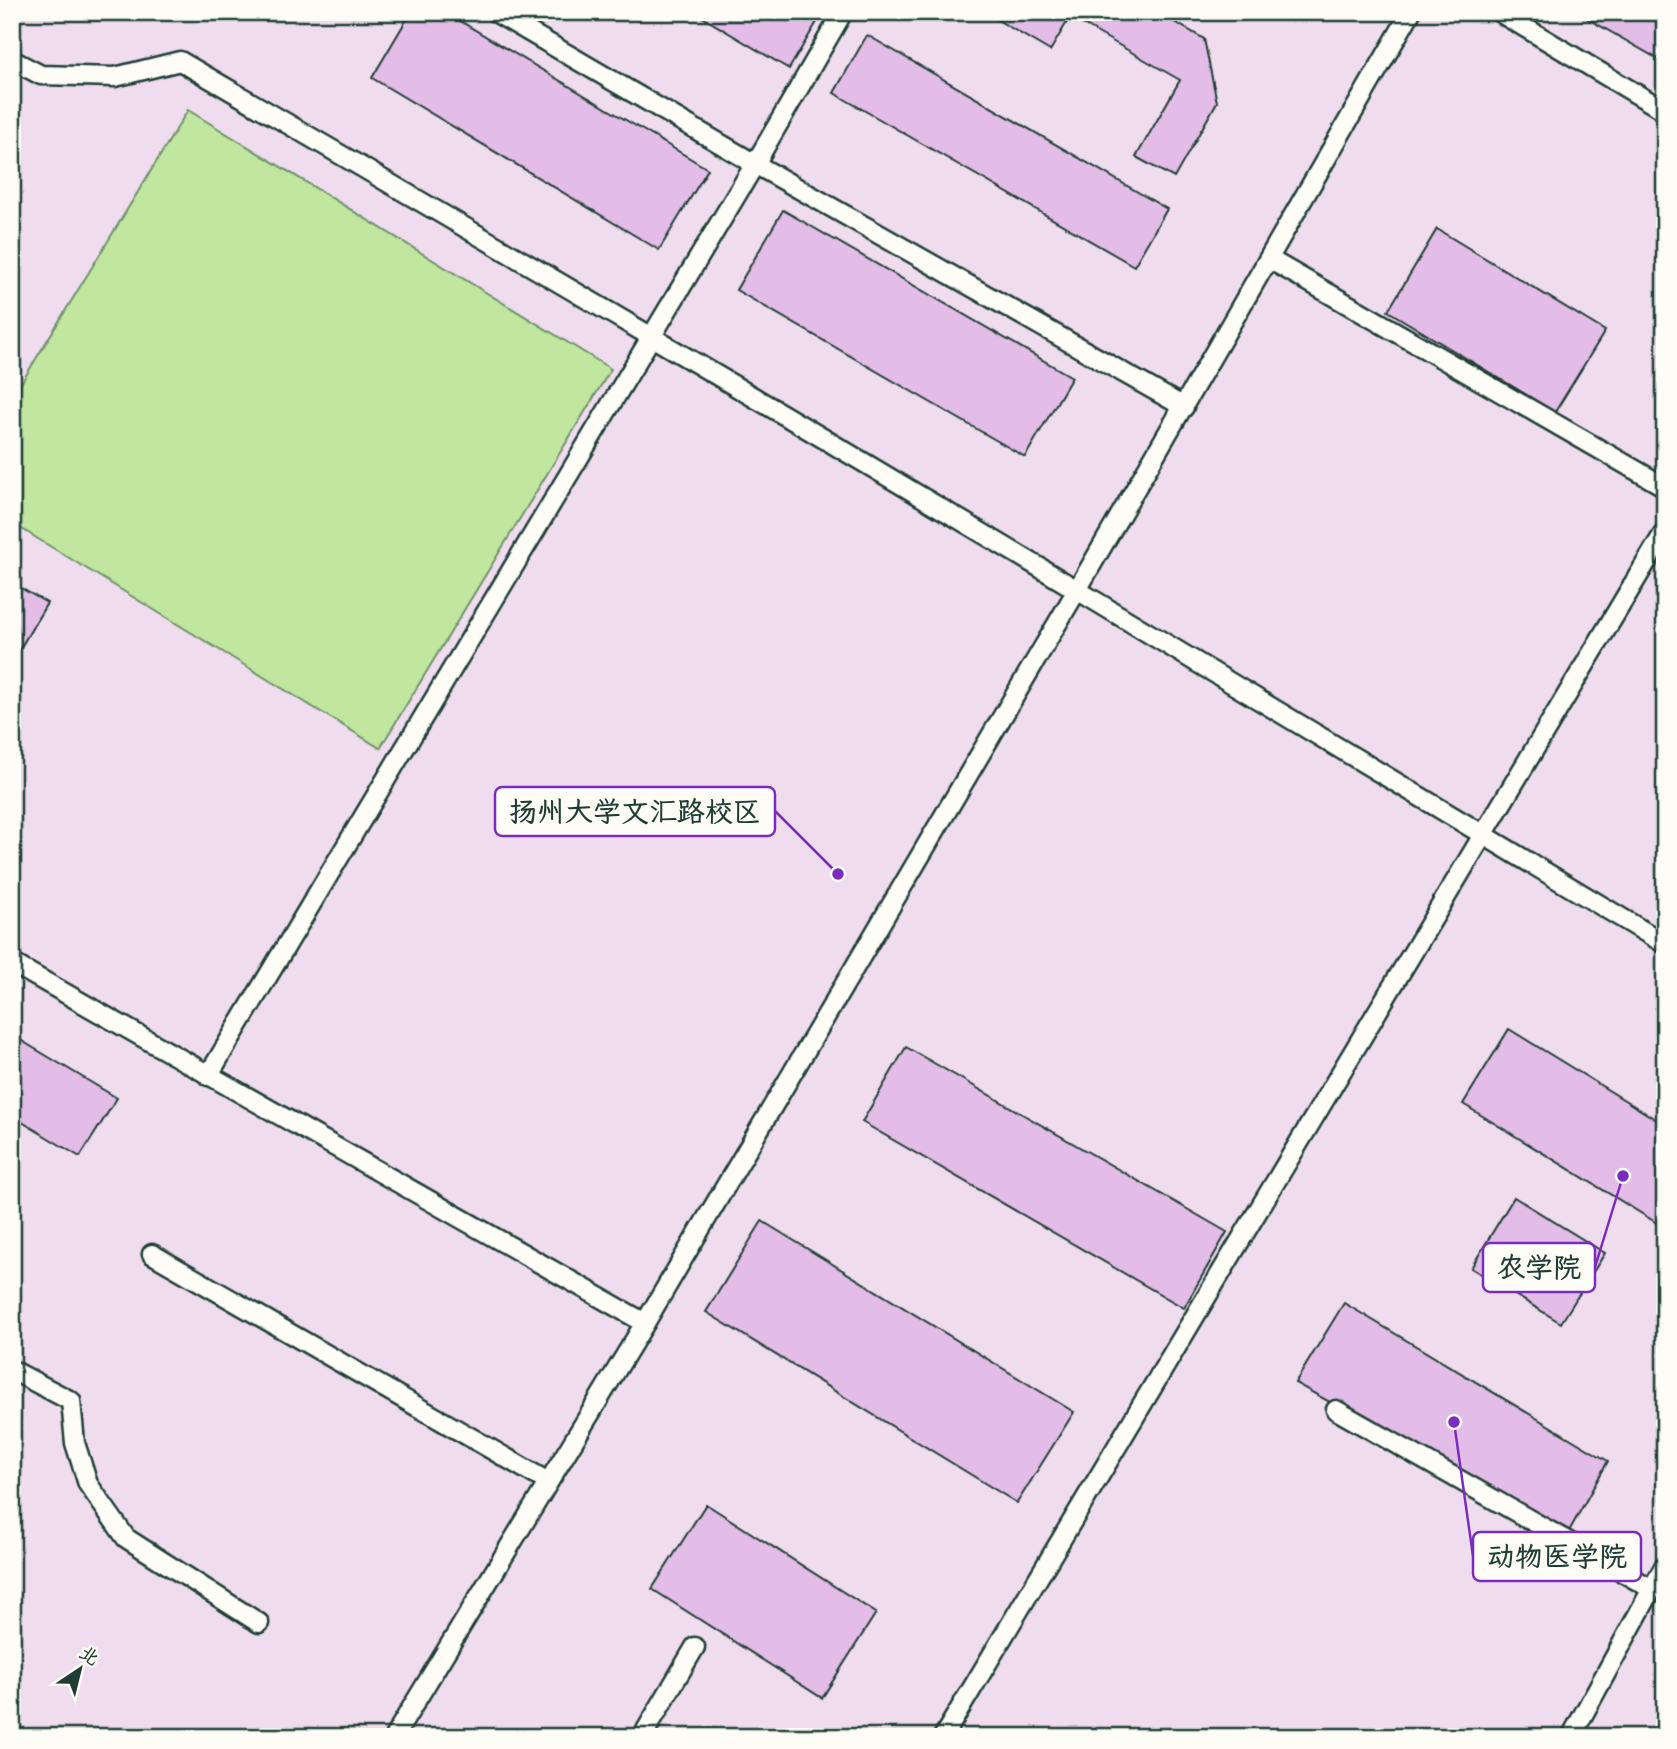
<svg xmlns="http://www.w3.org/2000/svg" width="1677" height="1749" font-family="'Gochi Hand','LXGW WenKai TC',sans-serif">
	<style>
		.built { fill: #f0dcef }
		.green { fill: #c0e6a0; stroke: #70926a; stroke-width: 2 }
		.building { fill: #e3bde7; stroke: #1f3d34; stroke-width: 2 }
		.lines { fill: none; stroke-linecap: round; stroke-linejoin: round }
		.service-casing { stroke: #1f3d34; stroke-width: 23 }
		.service { stroke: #fdfcf7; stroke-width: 18 }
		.leader { fill: none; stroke: #7b2cbf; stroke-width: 2.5 }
		.callout-dot { fill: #7b2cbf; stroke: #fdfcf7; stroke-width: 2.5 }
		.callout { fill: #fdfcf7; stroke: #7b2cbf; stroke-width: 2.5 }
		.callout-label { font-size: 28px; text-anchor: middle; font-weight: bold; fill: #1f3d34 }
	</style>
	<rect width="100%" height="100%" fill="#f5e9f2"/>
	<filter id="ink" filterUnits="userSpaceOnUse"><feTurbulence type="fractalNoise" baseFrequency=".0143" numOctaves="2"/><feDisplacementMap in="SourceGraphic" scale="14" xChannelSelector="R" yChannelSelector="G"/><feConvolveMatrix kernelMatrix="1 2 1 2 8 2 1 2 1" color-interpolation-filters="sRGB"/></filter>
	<g filter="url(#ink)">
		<rect class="built" x="12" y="12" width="1653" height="1725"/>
		<path class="green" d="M 188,110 L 611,369 L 380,748 L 12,523 L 12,398 Z"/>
		<g class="building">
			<path d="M 411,12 L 445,12 L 708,169 L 659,250 L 372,78 Z"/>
			<path d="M 694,12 L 823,12 L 789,69 Z"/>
			<path d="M 984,12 L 1157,12 L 1204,39 L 1217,102 L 1174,178 L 1136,157 L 1180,80 L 1070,17 L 1050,51 Z"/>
			<path d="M 1576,12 L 1665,12 L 1665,63 Z"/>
			<path d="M 867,35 L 1167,209 L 1134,266 L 834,93 Z"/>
			<path d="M 783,210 L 1072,377 L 1025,457 L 736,290 Z"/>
			<path d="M 1437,229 L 1605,331 L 1555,412 L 1388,311 Z"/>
			<path d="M 12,583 L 47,603 L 12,662 Z"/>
			<path d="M 1509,1029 L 1665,1125 L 1665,1228 L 1463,1104 Z"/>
			<path d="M 12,1035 L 117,1098 L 80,1157 L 12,1116 Z"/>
			<path d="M 906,1047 L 1227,1232 L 1184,1308 L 862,1122 Z"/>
			<path d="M 1514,1197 L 1605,1253 L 1561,1323 L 1471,1268 Z"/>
			<path d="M 762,1221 L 1074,1412 L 1017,1503 L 706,1312 Z"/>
			<path d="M 1344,1303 L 1608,1461 L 1568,1533 L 1295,1383 Z"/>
			<path d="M 706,1504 L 876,1613 L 822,1698 L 652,1589 Z"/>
		</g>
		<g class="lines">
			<defs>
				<g id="service">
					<path d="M 495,12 L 755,164 L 1184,407"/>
					<path d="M 1499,12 L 1665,111"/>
					<path d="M 12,60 L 41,75 L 115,77 L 180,61 C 480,236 780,411 1077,590 C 1273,708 1468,827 1665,944"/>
					<path d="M 1269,259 L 1665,487"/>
					<path d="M 12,963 L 645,1323"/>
					<path d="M 208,1076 L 755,164 L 843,12"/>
					<path d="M 152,1254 L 548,1482"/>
					<path d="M 12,1370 L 71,1401 L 75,1443 L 88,1484 L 126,1538 L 259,1623"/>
					<path d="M 1336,1410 L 1652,1589"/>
					<path d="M 394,1737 L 645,1323 L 1077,590 L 1411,12"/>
					<path d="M 642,1737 L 695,1647"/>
					<path d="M 943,1737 L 1665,531"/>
					<path d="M 1571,1737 L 1665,1565"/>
				</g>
			</defs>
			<use href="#service" class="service-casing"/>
			<use href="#service" class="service"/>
		</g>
	</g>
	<path class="leader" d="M838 874L775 811M1623 1176L1595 1267M1454 1422L1473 1556"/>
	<g class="callout-dot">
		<circle cx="838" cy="874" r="7"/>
		<circle cx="1623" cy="1176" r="7"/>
		<circle cx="1454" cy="1422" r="7"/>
	</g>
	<g class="callout">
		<rect x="495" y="787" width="280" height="49" rx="7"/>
		<rect x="1483" y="1243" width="112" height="49" rx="7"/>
		<rect x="1473" y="1532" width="168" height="49" rx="7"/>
	</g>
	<g class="callout-label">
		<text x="635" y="821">扬州大学文汇路校区</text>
		<text x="1539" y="1277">农学院</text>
		<text x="1557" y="1566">动物医学院</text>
	</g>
	<rect width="1677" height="1749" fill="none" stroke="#fdfcf7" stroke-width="42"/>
	<rect x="21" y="21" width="1635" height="1707" fill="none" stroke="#1f3d34" stroke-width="2.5" filter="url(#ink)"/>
	<g transform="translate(80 1669) rotate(35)" stroke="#fdfcf7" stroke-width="5" paint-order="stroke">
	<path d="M0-5L12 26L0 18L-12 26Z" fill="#1f3d34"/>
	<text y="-10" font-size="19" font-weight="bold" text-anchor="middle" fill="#1f3d34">北</text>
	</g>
</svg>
